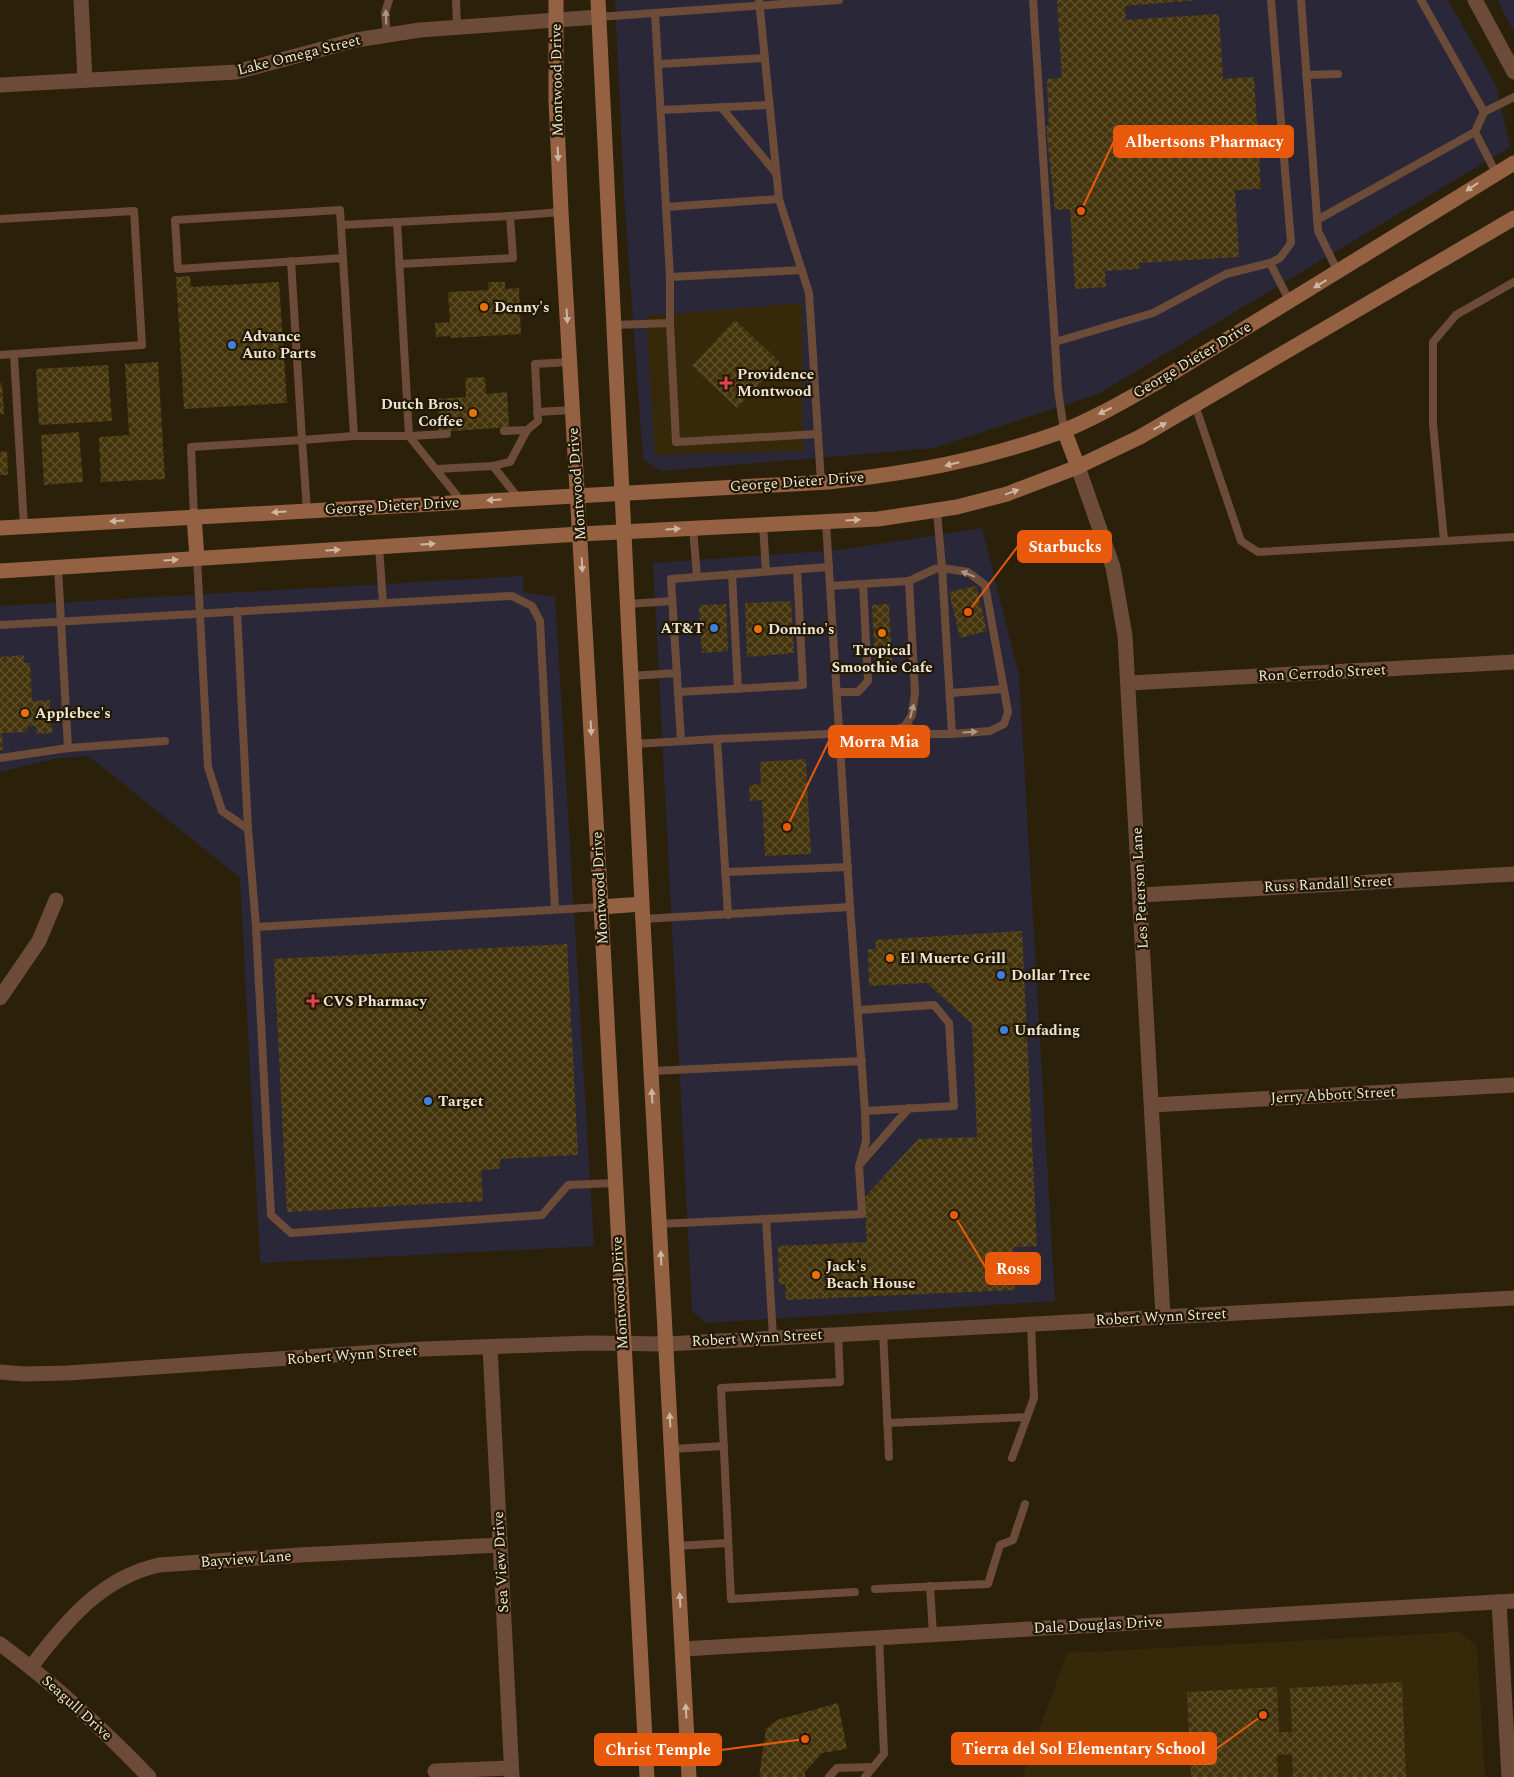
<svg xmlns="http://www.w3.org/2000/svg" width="1514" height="1777" font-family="Spectral,serif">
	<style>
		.commercial { fill: #2a2838 }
		.built { fill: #362909 }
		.building { fill: url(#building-cross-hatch) }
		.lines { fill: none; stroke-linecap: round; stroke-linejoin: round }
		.lane { stroke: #6c4b39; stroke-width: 8 }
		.street { stroke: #6c4b39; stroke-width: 15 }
		.secondary { stroke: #956143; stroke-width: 15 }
		.oneway { fill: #ac9888 }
		.oneway2 { fill: #cdb7a3 }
		.food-dot { fill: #e8710a; stroke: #221802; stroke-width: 2 }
		.shop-dot { fill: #3f7fe0; stroke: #221802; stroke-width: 2 }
		.health-dot { fill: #e0444e; stroke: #221802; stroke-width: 2 }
		.labels { text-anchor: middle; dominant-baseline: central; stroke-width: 4.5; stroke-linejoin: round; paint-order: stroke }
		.street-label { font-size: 15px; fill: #ebe5d7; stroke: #221802 }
		.poi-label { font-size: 15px; font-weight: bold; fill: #ebe5d7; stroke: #221802; text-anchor: start }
		.leader { fill: none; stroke: #e8590c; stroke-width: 2 }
		.callout-dot { fill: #e8590c; stroke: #221802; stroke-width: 2 }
		.callout { fill: #e8590c; stroke: #e8590c; stroke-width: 2 }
		.callout-label { font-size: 16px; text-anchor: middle; font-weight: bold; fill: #fff }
	</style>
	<defs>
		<pattern id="building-cross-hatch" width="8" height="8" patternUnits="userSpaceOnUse" patternTransform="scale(1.25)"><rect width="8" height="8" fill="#44340b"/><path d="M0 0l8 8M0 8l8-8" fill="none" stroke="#5f512e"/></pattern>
	</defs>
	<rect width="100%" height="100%" fill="#2b210a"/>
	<g class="commercial">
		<path d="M 615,0 L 1448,0 L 1496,85 L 1510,147 L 1098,394 L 934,448 L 660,471 L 643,459 L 624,195 Z"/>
		<path d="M 1497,0 L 1514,0 L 1514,32 Z"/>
		<path d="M 982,528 L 1019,675 L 1055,1301 L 706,1323 L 692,1311 L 653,563 L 840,550 Z"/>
		<path d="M 523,576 L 524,593 L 555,596 L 594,1246 L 260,1263 L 240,878 L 89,756 L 58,758 L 0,772 L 0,606 Z"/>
	</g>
	<g class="built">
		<path d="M 802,303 L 803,451 L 655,455 L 646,316 Z"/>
		<path d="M 1460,1632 L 1477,1646 L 1485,1777 L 1022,1777 L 1067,1653 Z"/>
	</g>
	<g class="building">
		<path d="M 1057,0 L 1200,0 L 1125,6 L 1126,20 L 1219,14 L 1223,79 L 1254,77 L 1261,189 L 1235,190 L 1239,257 L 1139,263 L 1139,269 L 1105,271 L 1106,287 L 1075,289 L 1070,209 L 1055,210 L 1046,126 L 1049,126 L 1047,79 L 1062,78 Z"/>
		<path d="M 190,276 L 191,287 L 279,282 L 287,403 L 184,409 L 176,277 Z"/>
		<path d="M 488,282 L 505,282 L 505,289 L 519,288 L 521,334 L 451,338 L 450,336 L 436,337 L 435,323 L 450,322 L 448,292 L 489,290 Z"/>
		<path d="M 735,320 L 780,362 L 737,408 L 692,366 Z"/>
		<path d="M 158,362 L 165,479 L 101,482 L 99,437 L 129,435 L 125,364 Z"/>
		<path d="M 108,365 L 112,421 L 39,425 L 36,369 Z"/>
		<path d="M 485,377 L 486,394 L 507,392 L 509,427 L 439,432 L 438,399 L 466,397 L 465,378 Z"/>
		<path d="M 0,383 L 2,383 L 4,414 L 0,414 Z"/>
		<path d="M 79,432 L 83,482 L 44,485 L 41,435 Z"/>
		<path d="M 7,451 L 8,475 L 0,475 L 0,452 Z"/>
		<path d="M 976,586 L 987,631 L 960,638 L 949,592 Z"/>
		<path d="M 791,601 L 794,653 L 747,657 L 745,603 Z"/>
		<path d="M 726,604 L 728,651 L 702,653 L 699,605 Z"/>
		<path d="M 889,604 L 892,661 L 875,663 L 872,605 Z"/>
		<path d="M 24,655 L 24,663 L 30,663 L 32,701 L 50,700 L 52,733 L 37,734 L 36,726 L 27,726 L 28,732 L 2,733 L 3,750 L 0,750 L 0,657 Z"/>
		<path d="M 806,759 L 811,854 L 765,856 L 762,800 L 750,801 L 749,785 L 761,784 L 760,762 Z"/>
		<path d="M 1022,931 L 1037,1246 L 1013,1247 L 1015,1290 L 786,1300 L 785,1284 L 779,1284 L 778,1246 L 867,1242 L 864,1198 L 918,1139 L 977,1137 L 972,1024 L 927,983 L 869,986 L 868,949 L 876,949 L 875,940 Z"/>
		<path d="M 567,944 L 578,1155 L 500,1159 L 500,1169 L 481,1170 L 483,1201 L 287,1212 L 274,959 Z"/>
		<path d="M 1402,1682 L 1406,1777 L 1293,1777 L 1292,1754 L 1277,1755 L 1278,1777 L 1191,1777 L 1187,1692 L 1277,1687 L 1279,1732 L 1292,1732 L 1290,1688 Z"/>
		<path d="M 838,1703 L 847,1749 L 822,1753 L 805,1772 L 805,1777 L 759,1777 L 766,1729 L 777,1720 Z"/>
	</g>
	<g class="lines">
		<g class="lane">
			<path d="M 456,0 L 457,26"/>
			<path d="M 759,0 L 779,199 L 809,293 L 821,482"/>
			<path d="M 1033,0 L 1058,390 L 1064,430"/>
			<path d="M 1271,0 L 1291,243 L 1280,258 L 1270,263 L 1290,302"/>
			<path d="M 1301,0 L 1318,231 L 1338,272"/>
			<path d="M 1421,0 L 1484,112 L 1475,132 L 1496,173"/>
			<path d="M 655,13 L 670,277"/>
			<path d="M 598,17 L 839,0"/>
			<path d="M 387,35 L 385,13 L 389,0"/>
			<path d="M 658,64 L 765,58"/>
			<path d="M 1306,75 L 1338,74"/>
			<path d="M 721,107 L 776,173"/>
			<path d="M 661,110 L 769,105"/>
			<path d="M 1484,112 L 1514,97"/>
			<path d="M 666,207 L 779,199"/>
			<path d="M 510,216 L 561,212"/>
			<path d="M 0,219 L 134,211 L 142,345 L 0,355"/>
			<path d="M 1317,220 L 1475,132"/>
			<path d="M 341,225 L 510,216 L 513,258 L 399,264"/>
			<path d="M 291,261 L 302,440 L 354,436 L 340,210 L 175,220 L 178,269 L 343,258"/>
			<path d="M 670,323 L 670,277 L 802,270"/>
			<path d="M 614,325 L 670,323 L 676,442 L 818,434"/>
			<path d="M 1055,342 L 1153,313 L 1226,274 L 1270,263"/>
			<path d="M 14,355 L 24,527"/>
			<path d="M 1195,405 L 1241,541 L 1258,552 L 1514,537"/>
			<path d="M 537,412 L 573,410"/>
			<path d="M 504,431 L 527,430"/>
			<path d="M 354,436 L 409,436 L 397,222"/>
			<path d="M 409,436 L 462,502"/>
			<path d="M 409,436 L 447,434"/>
			<path d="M 493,466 L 510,462 L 527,430 L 538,421 L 535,364 L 570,362"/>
			<path d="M 436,469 L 493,466 L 519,499"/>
			<path d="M 194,516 L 191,447 L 302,440 L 307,510"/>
			<path d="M 826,522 L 850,907"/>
			<path d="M 763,525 L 766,571"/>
			<path d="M 693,528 L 697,577"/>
			<path d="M 1444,540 L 1433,424 L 1433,342 L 1456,315 L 1514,282"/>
			<path d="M 379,547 L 383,603"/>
			<path d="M 197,558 L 208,767 L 222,811 L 248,829 L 256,927 L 601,907"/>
			<path d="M 58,568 L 68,748"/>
			<path d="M 732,574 L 738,689"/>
			<path d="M 830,586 L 909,581 L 935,569 L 942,568 L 937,511"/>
			<path d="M 628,604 L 672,601"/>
			<path d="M 237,611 L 248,829"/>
			<path d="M 0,625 L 512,596 L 532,606 L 540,621 L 555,909"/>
			<path d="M 631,676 L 677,673"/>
			<path d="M 678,692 L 803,685 L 797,569"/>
			<path d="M 837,692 L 858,692 L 868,681 L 863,584"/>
			<path d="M 950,693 L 1004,689"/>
			<path d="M 905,726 L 928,734 L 952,734 L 990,731 L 1004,724 L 1008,712 L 985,585 L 968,572 L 942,568 L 952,734"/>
			<path d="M 717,739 L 893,731 L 905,726 L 912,715 L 915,692 L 909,581"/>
			<path d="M 681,741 L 671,579 L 829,567"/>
			<path d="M 635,744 L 717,739 L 728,915"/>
			<path d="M 0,758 L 68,748 L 165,741"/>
			<path d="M 725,872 L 848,867"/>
			<path d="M 643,919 L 850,907 L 865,1111 L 866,1141 L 859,1166 L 862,1214 L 766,1219"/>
			<path d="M 256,927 L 271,1215 L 291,1233 L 542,1215 L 568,1185 L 615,1183"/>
			<path d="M 859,1010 L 934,1005 L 949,1023 L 954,1106 L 865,1111"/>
			<path d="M 651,1071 L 862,1061"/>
			<path d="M 860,1164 L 909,1108"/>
			<path d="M 659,1224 L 766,1219 L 773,1337"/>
			<path d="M 883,1331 L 889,1457"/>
			<path d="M 838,1334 L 840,1382 L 721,1388 L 731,1599 L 855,1592"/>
			<path d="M 887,1423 L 1027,1417 L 1034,1398 L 1031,1324"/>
			<path d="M 672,1449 L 724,1446"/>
			<path d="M 1012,1458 L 1027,1417"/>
			<path d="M 677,1546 L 728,1543"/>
			<path d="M 930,1586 L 933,1634"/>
			<path d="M 875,1589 L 988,1584 L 1000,1545 L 1013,1540 L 1025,1504"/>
			<path d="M 829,1777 L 837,1768 L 873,1767"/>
			<path d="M 865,1777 L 884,1754 L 879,1637"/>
		</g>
		<g class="street">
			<path d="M 81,0 L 85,80"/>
			<path d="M 1475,0 L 1514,72"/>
			<path d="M 0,85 L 236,72 L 356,40 L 420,30 L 598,17"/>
			<path d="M 1078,467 L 1113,567 L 1125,636 L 1163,1316"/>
			<path d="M 1130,683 L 1514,662"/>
			<path d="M 1141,895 L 1514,874"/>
			<path d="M 0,998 L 39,941 L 56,900"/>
			<path d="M 1152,1105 L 1514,1085"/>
			<path d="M 490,1347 L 512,1777"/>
			<path d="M 0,1372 L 24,1374 L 68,1373 L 423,1349 L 590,1343 L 666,1344 L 1514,1298"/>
			<path d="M 1499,1602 L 1509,1777"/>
			<path d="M 0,1644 C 54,1684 103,1729 149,1777"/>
			<path d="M 683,1649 L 1514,1601"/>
			<path d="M 31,1667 C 65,1622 101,1578 159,1565 L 300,1555 L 500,1545"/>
			<path d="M 435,1771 L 511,1768"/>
		</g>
		<g class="secondary">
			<path d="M 556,0 L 556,100 L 561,212 L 601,907 L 647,1777"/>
			<path d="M 598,0 L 642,904 L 689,1777"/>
			<path d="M 1064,430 L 1078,467"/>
			<path d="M 194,516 L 197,558"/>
			<path d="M 0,528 L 828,482 C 910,473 980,461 1058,433 C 1092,420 1124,401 1156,383 L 1514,163"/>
			<path d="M 0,571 L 580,534 L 878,519 L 957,507 L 1007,494 L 1075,468 L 1140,437 L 1514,218"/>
			<path d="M 601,907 L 642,904"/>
		</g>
	</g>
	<defs><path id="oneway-solid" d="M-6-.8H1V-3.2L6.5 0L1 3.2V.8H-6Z" transform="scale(1.25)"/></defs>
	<g class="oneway">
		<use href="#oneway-solid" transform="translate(386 17) rotate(-92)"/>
		<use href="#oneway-solid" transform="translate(968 574) rotate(-158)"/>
		<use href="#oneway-solid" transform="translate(912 711) rotate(-75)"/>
		<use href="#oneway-solid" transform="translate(970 732) rotate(-3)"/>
	</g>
	<g class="oneway2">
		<use href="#oneway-solid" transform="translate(558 154) rotate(87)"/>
		<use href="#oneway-solid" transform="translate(1472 187) rotate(147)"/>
		<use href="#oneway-solid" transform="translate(1320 284) rotate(149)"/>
		<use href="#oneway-solid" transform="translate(567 316) rotate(87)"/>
		<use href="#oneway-solid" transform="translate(1105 411) rotate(154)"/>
		<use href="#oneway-solid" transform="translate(1160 426) rotate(-28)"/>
		<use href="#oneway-solid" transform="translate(952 464) rotate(166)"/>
		<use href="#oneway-solid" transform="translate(1012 492) rotate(-20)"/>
		<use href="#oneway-solid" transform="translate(494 500) rotate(177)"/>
		<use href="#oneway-solid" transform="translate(279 512) rotate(177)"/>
		<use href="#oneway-solid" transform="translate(853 520) rotate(-3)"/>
		<use href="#oneway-solid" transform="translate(117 521) rotate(177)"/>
		<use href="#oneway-solid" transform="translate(673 529) rotate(-3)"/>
		<use href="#oneway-solid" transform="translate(428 544) rotate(-4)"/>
		<use href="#oneway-solid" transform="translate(333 550) rotate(-4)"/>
		<use href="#oneway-solid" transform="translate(171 560) rotate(-4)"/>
		<use href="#oneway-solid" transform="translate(582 565) rotate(87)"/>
		<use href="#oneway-solid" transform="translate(591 728) rotate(87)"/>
		<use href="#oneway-solid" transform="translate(652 1096) rotate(-93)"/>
		<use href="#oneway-solid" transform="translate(661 1258) rotate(-93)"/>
		<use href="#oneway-solid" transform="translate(670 1420) rotate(-93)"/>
		<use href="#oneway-solid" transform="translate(680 1600) rotate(-93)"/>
		<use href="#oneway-solid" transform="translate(686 1711) rotate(-93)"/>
	</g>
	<g class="food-dot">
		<circle cx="484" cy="307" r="5"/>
		<circle cx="473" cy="413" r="5"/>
		<circle cx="758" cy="629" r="5"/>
		<circle cx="882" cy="633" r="5"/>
		<circle cx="25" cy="713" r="5"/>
		<circle cx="890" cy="958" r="5"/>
		<circle cx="816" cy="1275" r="5"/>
	</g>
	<g class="shop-dot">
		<circle cx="232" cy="345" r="5"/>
		<circle cx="714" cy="628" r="5"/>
		<circle cx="1001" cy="975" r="5"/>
		<circle cx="1004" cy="1030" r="5"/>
		<circle cx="428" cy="1101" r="5"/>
	</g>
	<g class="health-dot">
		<path d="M723.5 375.5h5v5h5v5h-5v5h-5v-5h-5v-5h5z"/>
		<path d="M310.5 993.5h5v5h5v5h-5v5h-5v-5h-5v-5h5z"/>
	</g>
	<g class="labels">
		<g class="street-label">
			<text transform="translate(299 55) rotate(-14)">Lake Omega Street</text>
			<text transform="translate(557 80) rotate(-91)">Montwood Drive</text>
			<text transform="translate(1192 360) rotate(-31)">George Dieter Drive</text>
			<text transform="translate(797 482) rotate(-4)">George Dieter Drive</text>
			<text transform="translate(577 484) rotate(-94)">Montwood Drive</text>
			<text transform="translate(392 506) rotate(-3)">George Dieter Drive</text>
			<text transform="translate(1322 673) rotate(-3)">Ron Cerrodo Street</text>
			<text transform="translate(1328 884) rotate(-3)">Russ Randall Street</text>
			<text transform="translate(600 888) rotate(-93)">Montwood Drive</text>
			<text transform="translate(1140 888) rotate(-93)">Les Peterson Lane</text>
			<text transform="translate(1333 1095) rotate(-3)">Jerry Abbott Street</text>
			<text transform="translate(620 1293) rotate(-93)">Montwood Drive</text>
			<text transform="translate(1161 1317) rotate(-3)">Robert Wynn Street</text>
			<text transform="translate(757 1338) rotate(-3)">Robert Wynn Street</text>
			<text transform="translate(352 1355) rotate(-4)">Robert Wynn Street</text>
			<text transform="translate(246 1559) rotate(-4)">Bayview Lane</text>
			<text transform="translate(501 1562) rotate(-93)">Sea View Drive</text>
			<text transform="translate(1098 1625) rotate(-3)">Dale Douglas Drive</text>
			<text transform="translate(77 1708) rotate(42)">Seagull Drive</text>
		</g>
		<g class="poi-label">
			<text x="494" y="307">Denny's</text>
			<text x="242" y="336">Advance<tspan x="242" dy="17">Auto Parts</tspan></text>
			<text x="737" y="374">Providence<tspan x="737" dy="17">Montwood</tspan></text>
			<text x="463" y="404" text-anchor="end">Dutch Bros.<tspan x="463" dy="17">Coffee</tspan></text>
			<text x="704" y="628" text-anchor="end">AT&amp;T</text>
			<text x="768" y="629">Domino's</text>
			<text x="882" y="650" text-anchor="middle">Tropical<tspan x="882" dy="17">Smoothie Cafe</tspan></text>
			<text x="35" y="713">Applebee's</text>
			<text x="900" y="958">El Muerte Grill</text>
			<text x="1011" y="975">Dollar Tree</text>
			<text x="323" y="1001">CVS Pharmacy</text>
			<text x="1014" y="1030">Unfading</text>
			<text x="438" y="1101">Target</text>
			<text x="826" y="1266">Jack's<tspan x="826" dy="17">Beach House</tspan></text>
		</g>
	</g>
	<path class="leader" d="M1081 211L1114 141M968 612L1018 546M787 827L829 741M954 1215L986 1268M1263 1715L1216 1749M805 1739L721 1750"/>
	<g class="callout-dot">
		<circle cx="1081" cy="211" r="5"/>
		<circle cx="968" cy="612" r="5"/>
		<circle cx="787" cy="827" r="5"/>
		<circle cx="954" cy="1215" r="5"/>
		<circle cx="1263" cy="1715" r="5"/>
		<circle cx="805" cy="1739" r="5"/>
	</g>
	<g class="callout">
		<rect x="1114" y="126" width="179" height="31" rx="5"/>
		<rect x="1018" y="531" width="93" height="31" rx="5"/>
		<rect x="829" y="726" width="100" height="31" rx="5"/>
		<rect x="986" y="1253" width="54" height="31" rx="5"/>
		<rect x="952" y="1733" width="264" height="31" rx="5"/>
		<rect x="595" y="1734" width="126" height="31" rx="5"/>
	</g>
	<g class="callout-label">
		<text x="1204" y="147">Albertsons Pharmacy</text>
		<text x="1065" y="552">Starbucks</text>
		<text x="879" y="747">Morra Mia</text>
		<text x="1013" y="1274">Ross</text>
		<text x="1084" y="1754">Tierra del Sol Elementary School</text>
		<text x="658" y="1755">Christ Temple</text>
	</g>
</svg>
